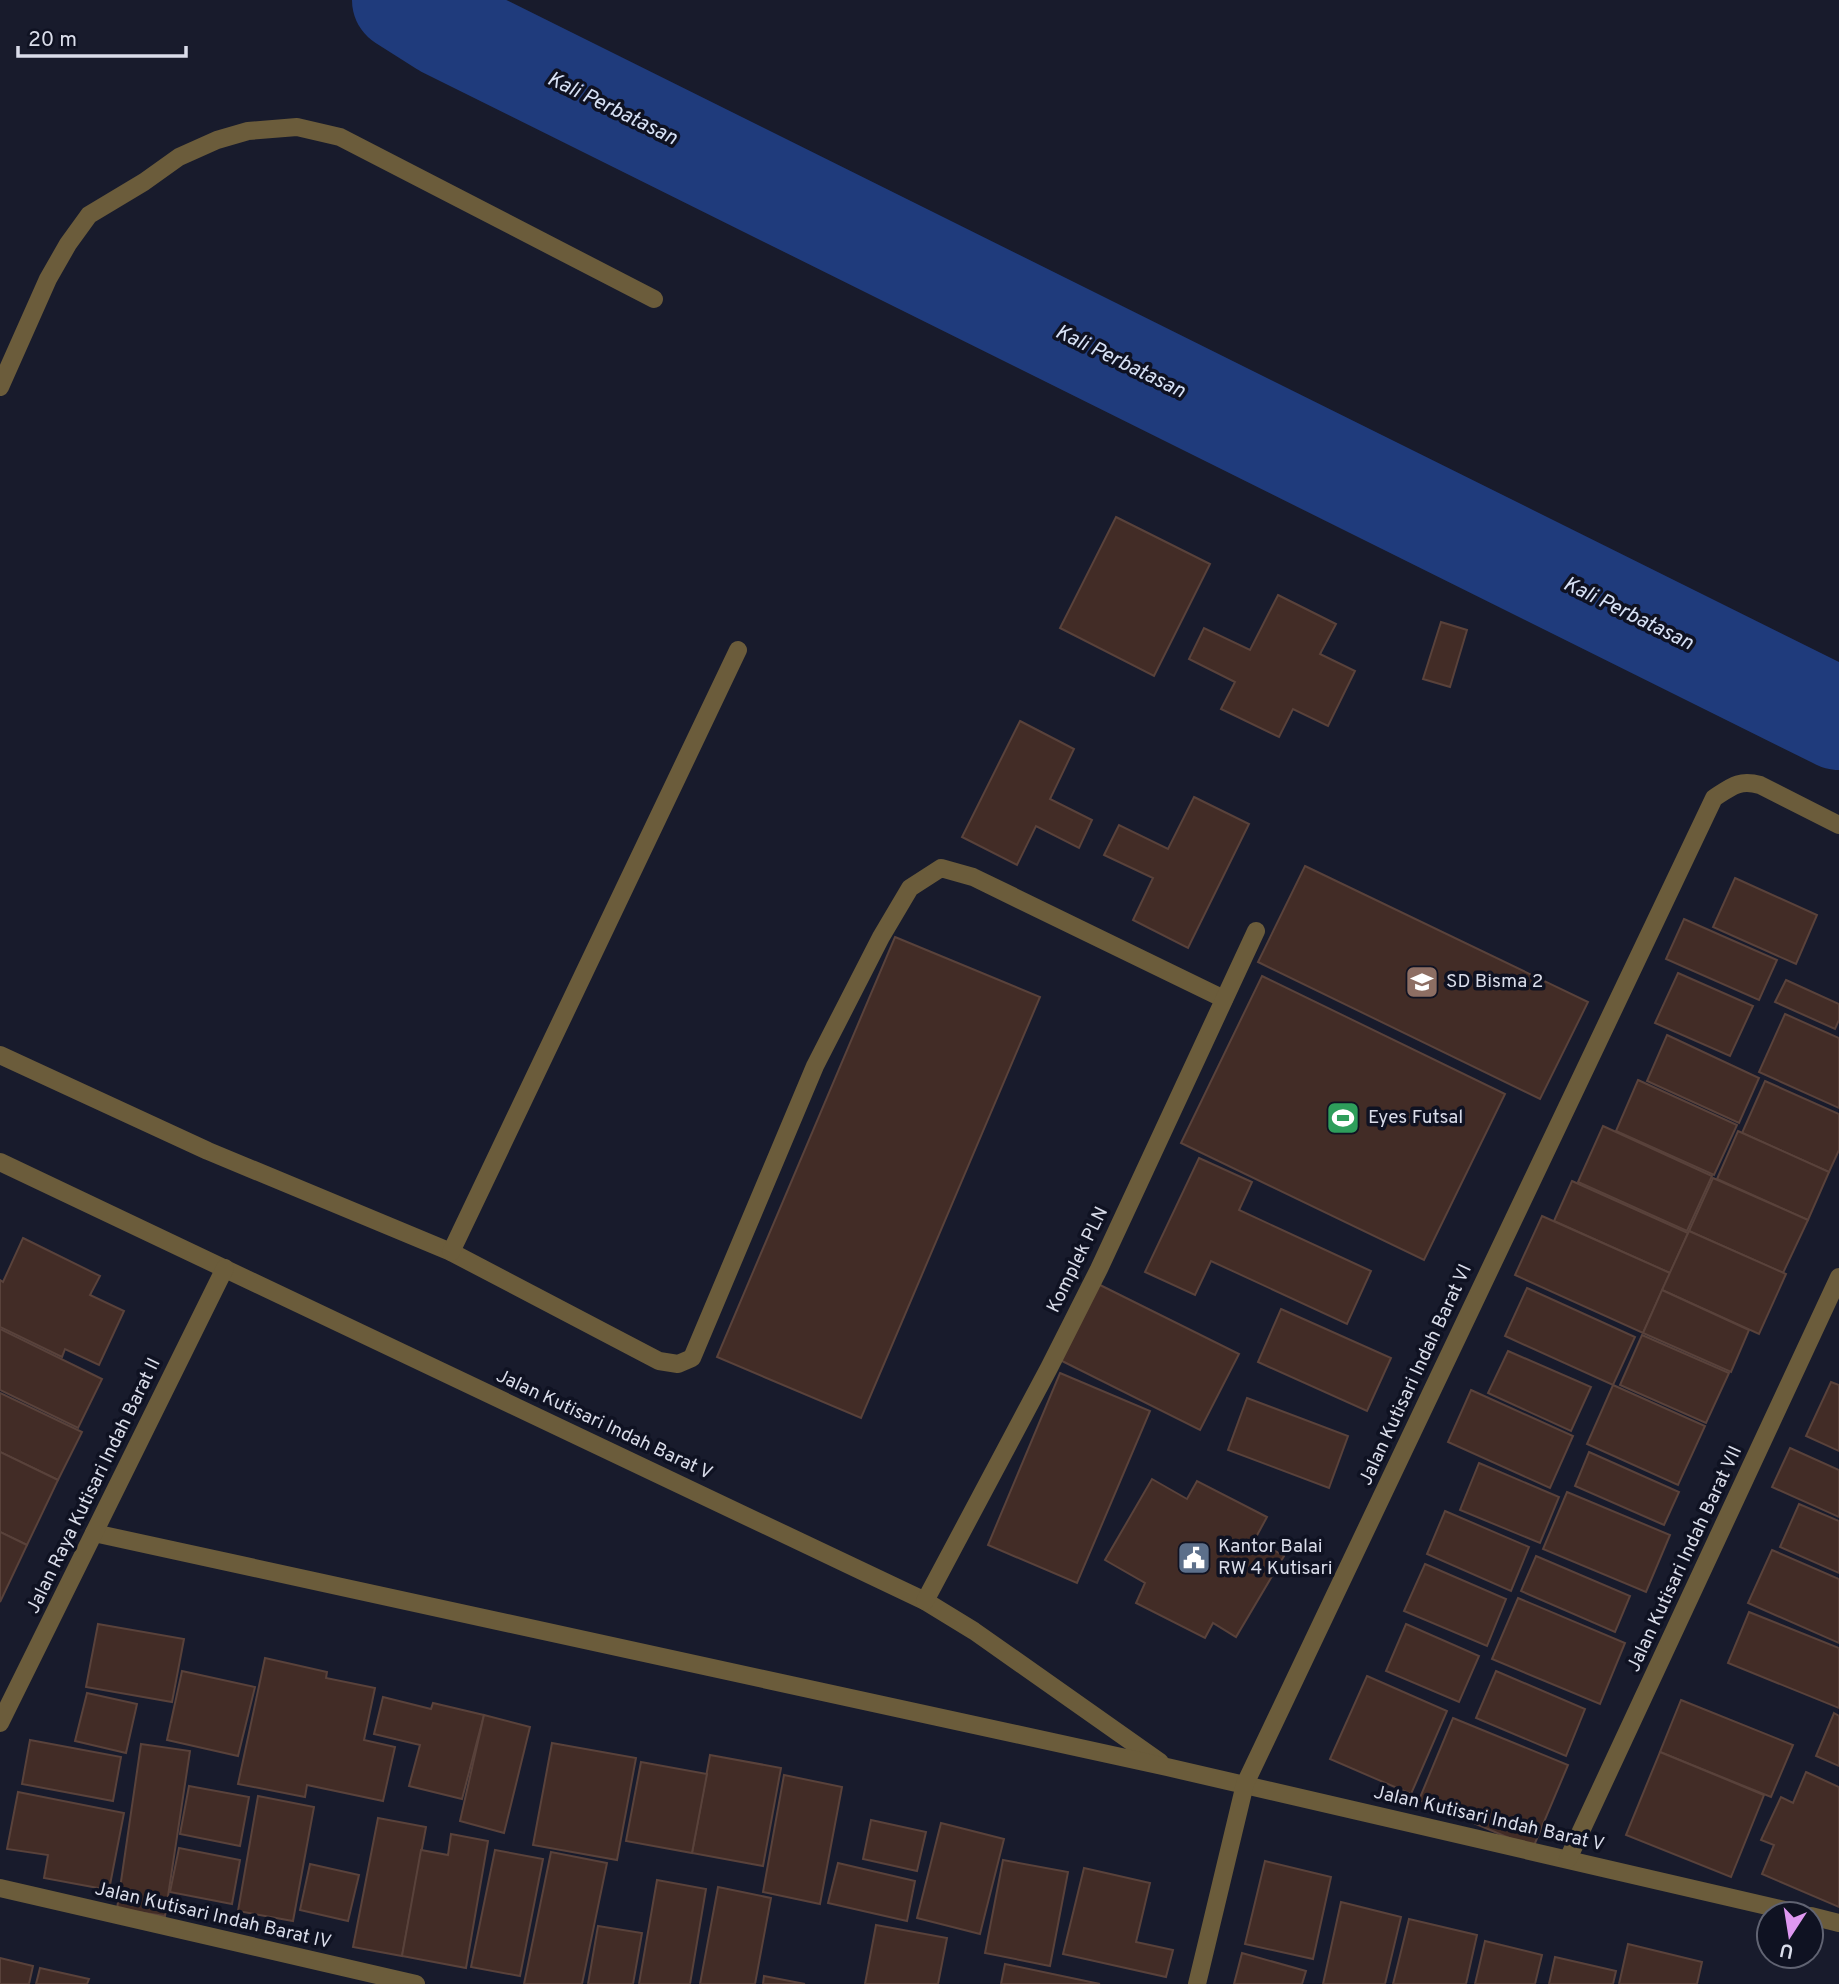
<svg xmlns="http://www.w3.org/2000/svg" width="1839" height="1984" font-family="Overpass,sans-serif">
	<style>
		.lines { fill: none; stroke-linecap: round; stroke-linejoin: round }
		.river { stroke: #1f3b7c; stroke-width: 102 }
		.building { fill: #422c26; stroke: #59423b; stroke-width: 2 }
		.service { stroke: #6b5c3b; stroke-width: 18 }
		.minor { stroke: #6b5c3b; stroke-width: 18 }
		.labels { text-anchor: middle; dominant-baseline: central; stroke-width: 7; stroke-linejoin: round; paint-order: stroke }
		.poi-label { font-size: 19px; fill: #daddea; stroke: #0f1222; text-anchor: start }
		.street-label { font-size: 19px; fill: #daddea; stroke: #0f1222 }
		.water-label { font-size: 21px; font-style: italic; fill: #d8e2f6; stroke: #0f1222 }
	</style>
	<rect width="100%" height="100%" fill="#181b2c"/>
	<g class="lines">
		<path class="river" d="M 403,0 L 444,26 L 1839,719"/>
	</g>
	<g class="building">
		<path d="M 1116,517 L 1210,564 L 1154,676 L 1060,628 Z"/>
		<path d="M 1278,595 L 1336,624 L 1320,654 L 1355,671 L 1328,726 L 1293,709 L 1279,737 L 1221,709 L 1235,682 L 1189,659 L 1204,628 L 1250,650 Z"/>
		<path d="M 1441,622 L 1467,630 L 1450,687 L 1423,679 Z"/>
		<path d="M 1020,721 L 1074,749 L 1050,799 L 1092,820 L 1079,848 L 1036,826 L 1017,865 L 962,837 Z"/>
		<path d="M 1194,797 L 1249,824 L 1188,948 L 1133,920 L 1153,878 L 1104,855 L 1119,825 L 1168,849 Z"/>
		<path d="M 1305,866 L 1588,1002 L 1540,1099 L 1258,962 Z"/>
		<path d="M 1735,878 L 1817,915 L 1796,964 L 1713,927 Z"/>
		<path d="M 1684,919 L 1777,960 L 1759,1000 L 1666,959 Z"/>
		<path d="M 895,937 L 1040,997 L 861,1418 L 717,1357 Z"/>
		<path d="M 1678,973 L 1753,1006 L 1730,1056 L 1655,1023 Z"/>
		<path d="M 1262,976 L 1505,1094 L 1424,1260 L 1181,1143 Z"/>
		<path d="M 1786,980 L 1839,1004 L 1839,1020 L 1835,1029 L 1775,1002 Z"/>
		<path d="M 1785,1014 L 1839,1038 L 1839,1108 L 1759,1072 Z"/>
		<path d="M 1667,1035 L 1759,1078 L 1739,1123 L 1647,1081 Z"/>
		<path d="M 1638,1080 L 1737,1125 L 1714,1175 L 1616,1131 Z"/>
		<path d="M 1765,1081 L 1839,1114 L 1839,1150 L 1829,1172 L 1742,1133 Z"/>
		<path d="M 1603,1126 L 1712,1176 L 1687,1231 L 1578,1182 Z"/>
		<path d="M 1738,1131 L 1829,1172 L 1808,1220 L 1717,1179 Z"/>
		<path d="M 1199,1158 L 1252,1182 L 1239,1210 L 1371,1271 L 1347,1324 L 1211,1261 L 1195,1295 L 1145,1272 Z"/>
		<path d="M 1713,1178 L 1808,1220 L 1783,1273 L 1689,1231 Z"/>
		<path d="M 1572,1181 L 1688,1233 L 1670,1273 L 1554,1221 Z"/>
		<path d="M 1542,1216 L 1670,1273 L 1643,1333 L 1515,1275 Z"/>
		<path d="M 1689,1231 L 1786,1274 L 1759,1334 L 1662,1290 Z"/>
		<path d="M 23,1238 L 100,1276 L 90,1295 L 124,1311 L 99,1365 L 65,1349 L 62,1357 L 0,1327 L 0,1280 L 3,1282 Z"/>
		<path d="M 1098,1284 L 1239,1354 L 1200,1430 L 1060,1360 Z"/>
		<path d="M 1527,1288 L 1635,1337 L 1613,1385 L 1505,1336 Z"/>
		<path d="M 1662,1290 L 1749,1330 L 1731,1372 L 1643,1333 Z"/>
		<path d="M 1281,1309 L 1391,1358 L 1367,1411 L 1258,1362 Z"/>
		<path d="M 0,1329 L 102,1379 L 78,1428 L 0,1390 Z"/>
		<path d="M 1642,1335 L 1729,1373 L 1706,1423 L 1620,1385 Z"/>
		<path d="M 1508,1351 L 1591,1387 L 1571,1431 L 1488,1393 Z"/>
		<path d="M 1060,1373 L 1150,1411 L 1077,1583 L 988,1545 Z"/>
		<path d="M 1831,1382 L 1839,1385 L 1839,1451 L 1806,1436 Z"/>
		<path d="M 1613,1385 L 1705,1426 L 1678,1485 L 1587,1444 Z"/>
		<path d="M 1471,1390 L 1573,1436 L 1550,1488 L 1448,1442 Z"/>
		<path d="M 0,1393 L 82,1432 L 58,1480 L 0,1452 Z"/>
		<path d="M 1247,1398 L 1348,1436 L 1329,1488 L 1228,1450 Z"/>
		<path d="M 1790,1448 L 1839,1470 L 1839,1517 L 1772,1487 Z"/>
		<path d="M 0,1452 L 58,1480 L 27,1545 L 0,1532 Z"/>
		<path d="M 1589,1452 L 1679,1492 L 1664,1525 L 1575,1486 Z"/>
		<path d="M 1479,1463 L 1559,1497 L 1540,1543 L 1460,1510 Z"/>
		<path d="M 1152,1479 L 1187,1499 L 1197,1481 L 1267,1517 L 1255,1539 L 1284,1556 L 1236,1637 L 1213,1623 L 1205,1638 L 1136,1603 L 1145,1583 L 1105,1560 Z"/>
		<path d="M 1567,1492 L 1670,1535 L 1646,1592 L 1543,1549 Z"/>
		<path d="M 1799,1504 L 1839,1521 L 1839,1573 L 1780,1547 Z"/>
		<path d="M 1445,1511 L 1529,1547 L 1511,1591 L 1427,1554 Z"/>
		<path d="M 0,1532 L 27,1545 L 0,1602 Z"/>
		<path d="M 1772,1550 L 1839,1579 L 1839,1643 L 1748,1603 Z"/>
		<path d="M 1536,1556 L 1630,1596 L 1615,1632 L 1521,1591 Z"/>
		<path d="M 1425,1564 L 1506,1599 L 1487,1646 L 1404,1611 Z"/>
		<path d="M 1518,1598 L 1625,1643 L 1600,1704 L 1492,1659 Z"/>
		<path d="M 1749,1612 L 1839,1648 L 1839,1708 L 1728,1663 Z"/>
		<path d="M 98,1624 L 184,1639 L 172,1702 L 86,1687 Z"/>
		<path d="M 1406,1624 L 1479,1656 L 1459,1702 L 1386,1671 Z"/>
		<path d="M 265,1658 L 327,1672 L 326,1678 L 375,1688 L 364,1740 L 395,1747 L 383,1801 L 307,1785 L 305,1797 L 238,1784 Z"/>
		<path d="M 182,1671 L 255,1687 L 238,1756 L 167,1740 Z"/>
		<path d="M 1496,1671 L 1585,1709 L 1566,1756 L 1476,1718 Z"/>
		<path d="M 1367,1676 L 1447,1711 L 1411,1794 L 1330,1759 Z"/>
		<path d="M 87,1693 L 137,1704 L 126,1753 L 75,1741 Z"/>
		<path d="M 383,1697 L 431,1709 L 433,1703 L 484,1715 L 462,1799 L 409,1786 L 420,1745 L 374,1734 Z"/>
		<path d="M 1681,1700 L 1793,1745 L 1771,1797 L 1660,1752 Z"/>
		<path d="M 1834,1713 L 1839,1716 L 1839,1766 L 1816,1756 Z"/>
		<path d="M 484,1715 L 530,1727 L 504,1833 L 460,1821 Z"/>
		<path d="M 1453,1718 L 1568,1765 L 1533,1848 L 1419,1800 Z"/>
		<path d="M 30,1740 L 121,1757 L 113,1801 L 22,1784 Z"/>
		<path d="M 552,1743 L 636,1758 L 617,1860 L 533,1845 Z"/>
		<path d="M 141,1744 L 190,1751 L 165,1916 L 117,1909 Z"/>
		<path d="M 1660,1752 L 1764,1795 L 1731,1877 L 1626,1835 Z"/>
		<path d="M 710,1755 L 781,1768 L 763,1866 L 692,1853 Z"/>
		<path d="M 641,1762 L 707,1774 L 692,1853 L 626,1841 Z"/>
		<path d="M 1806,1772 L 1839,1787 L 1839,1907 L 1762,1874 L 1774,1845 L 1761,1840 L 1781,1797 L 1793,1803 Z"/>
		<path d="M 784,1775 L 842,1787 L 820,1904 L 763,1892 Z"/>
		<path d="M 189,1786 L 249,1797 L 240,1846 L 180,1834 Z"/>
		<path d="M 18,1792 L 124,1813 L 109,1890 L 44,1878 L 48,1855 L 7,1849 Z"/>
		<path d="M 258,1796 L 314,1807 L 293,1921 L 238,1911 Z"/>
		<path d="M 378,1818 L 426,1827 L 402,1956 L 353,1947 Z"/>
		<path d="M 871,1820 L 926,1832 L 917,1871 L 863,1859 Z"/>
		<path d="M 941,1823 L 1004,1839 L 980,1934 L 917,1918 Z"/>
		<path d="M 451,1834 L 488,1841 L 466,1968 L 402,1956 L 421,1850 L 448,1855 Z"/>
		<path d="M 179,1848 L 240,1860 L 232,1904 L 170,1892 Z"/>
		<path d="M 495,1850 L 543,1859 L 520,1976 L 471,1967 Z"/>
		<path d="M 551,1852 L 607,1863 L 582,1984 L 524,1984 Z"/>
		<path d="M 1003,1860 L 1068,1872 L 1050,1966 L 985,1953 Z"/>
		<path d="M 1265,1861 L 1331,1877 L 1313,1959 L 1245,1944 Z"/>
		<path d="M 838,1863 L 915,1881 L 907,1921 L 828,1903 Z"/>
		<path d="M 310,1864 L 359,1875 L 348,1921 L 300,1910 Z"/>
		<path d="M 1084,1868 L 1150,1883 L 1136,1942 L 1173,1950 L 1166,1977 L 1063,1954 Z"/>
		<path d="M 657,1880 L 706,1889 L 690,1984 L 639,1984 Z"/>
		<path d="M 718,1887 L 771,1898 L 755,1984 L 700,1984 Z"/>
		<path d="M 1341,1902 L 1401,1917 L 1385,1984 L 1323,1984 Z"/>
		<path d="M 1409,1919 L 1477,1935 L 1466,1984 L 1393,1984 Z"/>
		<path d="M 876,1925 L 947,1938 L 938,1984 L 865,1984 Z"/>
		<path d="M 598,1926 L 642,1933 L 633,1984 L 588,1984 Z"/>
		<path d="M 1485,1941 L 1542,1955 L 1535,1984 L 1475,1984 Z"/>
		<path d="M 1628,1944 L 1702,1962 L 1697,1984 L 1619,1984 Z"/>
		<path d="M 1242,1953 L 1306,1971 L 1302,1984 L 1234,1984 Z"/>
		<path d="M 1555,1957 L 1616,1971 L 1613,1984 L 1549,1984 Z"/>
		<path d="M 0,1958 L 33,1966 L 29,1984 L 0,1984 Z"/>
		<path d="M 1005,1964 L 1100,1984 L 1001,1984 Z"/>
		<path d="M 40,1968 L 89,1979 L 87,1984 L 36,1984 Z"/>
		<path d="M 764,1976 L 805,1984 L 763,1984 Z"/>
	</g>
	<g class="lines">
		<g class="service">
			<path d="M 0,387 L 48,279 L 68,244 L 89,215 L 144,182 L 179,157 L 217,140 L 248,131 L 297,127 L 340,137 L 654,299"/>
			<path d="M 0,1055 L 208,1151 L 451,1252 L 659,1361 L 678,1364 L 692,1358 L 815,1066 L 881,937 L 910,888 L 941,868 L 973,877 L 1224,999"/>
			<path d="M 451,1252 L 738,650"/>
		</g>
		<g class="minor">
			<path d="M 0,1162 L 925,1601 L 974,1631 L 1160,1762"/>
			<path d="M 94,1533 L 1167,1767 L 1802,1914"/>
			<path d="M 925,1601 L 1049,1368 L 1099,1269 L 1256,931"/>
			<path d="M 0,1723 L 225,1268"/>
			<path d="M 1568,1859 L 1839,1277"/>
			<path d="M 0,1888 L 416,1984"/>
			<path d="M 1811,1916 L 1839,1923"/>
			<path d="M 1197,1984 L 1245,1784 L 1714,798 C 1731,787 1739,779 1760,785 L 1839,825"/>
		</g>
	</g>
	<defs>
		<symbol id="school-square" viewBox="-11 -11 22 22"><rect x="-9" y="-9" width="18" height="18" rx="4" fill="#8d6e63" stroke="#0f1222"/><path d="M0-5L7-2L0 1L-7-2ZM-4 1L0 2.5L4 1V4Q0 6-4 4Z" fill="#fff"/></symbol>
		<symbol id="stadium-square" viewBox="-11 -11 22 22"><rect x="-9" y="-9" width="18" height="18" rx="4" fill="#2e9e5b" stroke="#0f1222"/><path d="M0-5a6.5 5 0 1 0 0 10a6.5 5 0 1 0 0-10ZM-3.5-1.8h7v3.6h-7Z" fill="#fff"/></symbol>
		<symbol id="civic-square" viewBox="-11 -11 22 22"><rect x="-9" y="-9" width="18" height="18" rx="4" fill="#5c6f8a" stroke="#0f1222"/><path d="M-.6-6.5H3V-4.5H.6V-3L4-1V1h2V6H-6V1h2V-1L-.6-3ZM-1.2 2.5V6h2.4V2.5Z" fill="#fff"/></symbol>
	</defs>
	<g fill-rule="evenodd">
		<use href="#school-square" x="1403" y="963" width="38" height="38"/>
		<use href="#stadium-square" x="1324" y="1099" width="38" height="38"/>
		<use href="#civic-square" x="1175" y="1539" width="38" height="38"/>
	</g>
	<g class="labels">
		<g class="poi-label">
			<text x="1446" y="982">SD Bisma 2</text>
			<text x="1368" y="1118">Eyes Futsal</text>
			<text x="1218" y="1547">Kantor Balai<tspan x="1218" dy="22">RW 4 Kutisari</tspan></text>
		</g>
		<g class="street-label">
			<text transform="translate(1078 1260) rotate(-64)">Komplek PLN</text>
			<text transform="translate(1416 1375) rotate(-65)">Jalan Kutisari Indah Barat VI</text>
			<text transform="translate(604 1425) rotate(25)">Jalan Kutisari Indah Barat V</text>
			<text transform="translate(94 1486) rotate(-64)">Jalan Raya Kutisari Indah Barat II</text>
			<text transform="translate(1685 1559) rotate(-65)">Jalan Kutisari Indah Barat VII</text>
			<text transform="translate(1489 1819) rotate(13)">Jalan Kutisari Indah Barat V</text>
			<text transform="translate(213 1916) rotate(13)">Jalan Kutisari Indah Barat IV</text>
		</g>
		<g class="water-label">
			<text transform="translate(612 109) rotate(26)">Kali Perbatasan</text>
			<text transform="translate(1120 362) rotate(26)">Kali Perbatasan</text>
			<text transform="translate(1628 614) rotate(26)">Kali Perbatasan</text>
		</g>
	</g>
	<g transform="translate(1790 1935) rotate(192)"><circle r="33" fill="#0f1222" stroke="#606372" stroke-width="2"/>
	<path d="M0-5L12 26L0 18L-12 26Z" fill="#df98f1"/>
	<text y="-10" font-size="19" font-weight="bold" text-anchor="middle" fill="#daddea">U</text>
	</g>
	<path d="M18 46v10h168v-10" fill="none" stroke="#daddea" stroke-width="3.5"/>
	<text x="28" y="46" font-size="21" fill="#daddea" stroke="#0f1222" stroke-width="5" paint-order="stroke">20 m</text>
</svg>
